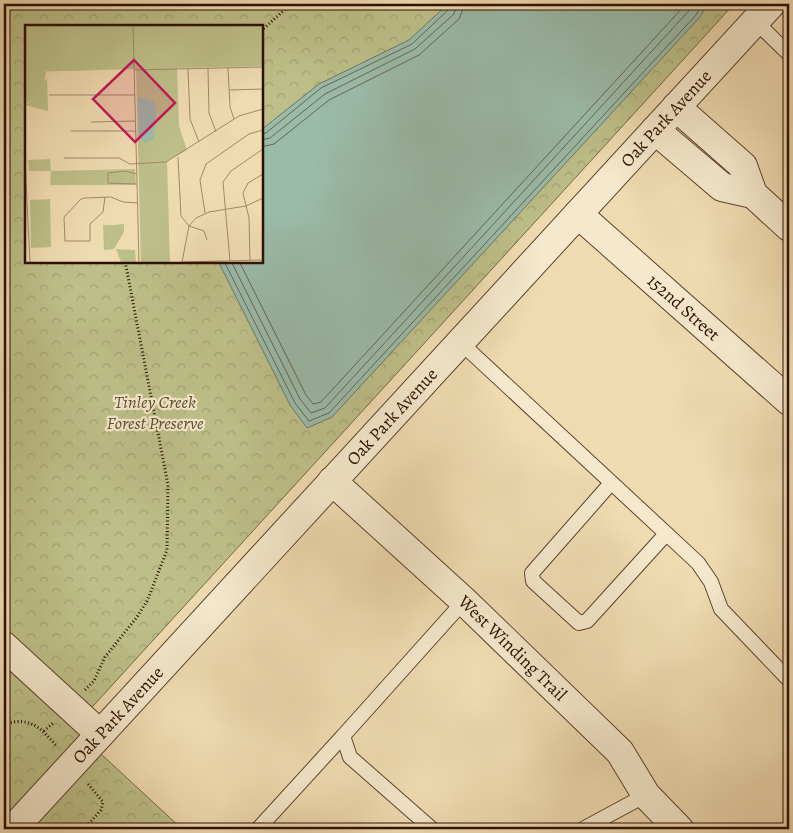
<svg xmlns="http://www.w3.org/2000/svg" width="793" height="833" font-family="Alegreya,serif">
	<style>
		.forest { fill: url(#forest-crowns); stroke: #756745; fill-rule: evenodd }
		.water { fill: #9abba9; stroke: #6e7666 }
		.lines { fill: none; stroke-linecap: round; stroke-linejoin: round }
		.shore { stroke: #646556; stroke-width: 1 }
		.service-casing { stroke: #5e422e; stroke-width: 16 }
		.minor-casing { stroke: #5e422e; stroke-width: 30 }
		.tertiary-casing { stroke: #5e422e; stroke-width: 30 }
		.path { stroke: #2d0f02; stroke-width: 3; stroke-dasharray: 1 2.5; stroke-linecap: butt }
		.service { stroke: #f5e8cc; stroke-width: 14 }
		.minor { stroke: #f5e8cc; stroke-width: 28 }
		.tertiary { stroke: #f5e8cc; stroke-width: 28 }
		.labels { text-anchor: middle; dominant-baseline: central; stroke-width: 4.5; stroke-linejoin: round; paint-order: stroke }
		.street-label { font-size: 18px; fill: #2d0f02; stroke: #f5e8cc }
		.park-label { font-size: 18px; font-style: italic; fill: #5f4d31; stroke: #f5e8cc }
		.inset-road { fill: none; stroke: #a1896a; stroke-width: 1 }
		.view { fill: #c2185b; fill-opacity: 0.15; stroke: #c2185b; stroke-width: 2.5 }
		.inset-edge { fill: none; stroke: #2d0f02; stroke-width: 2.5 }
	</style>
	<defs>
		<pattern id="forest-crowns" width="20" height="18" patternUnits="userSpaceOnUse" patternTransform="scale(1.25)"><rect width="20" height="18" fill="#bdbf88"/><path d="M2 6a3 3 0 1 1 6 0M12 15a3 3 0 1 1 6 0" fill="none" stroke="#a3a374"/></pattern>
	</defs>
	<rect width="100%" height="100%" fill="#efdbb0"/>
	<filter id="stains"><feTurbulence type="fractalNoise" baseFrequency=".004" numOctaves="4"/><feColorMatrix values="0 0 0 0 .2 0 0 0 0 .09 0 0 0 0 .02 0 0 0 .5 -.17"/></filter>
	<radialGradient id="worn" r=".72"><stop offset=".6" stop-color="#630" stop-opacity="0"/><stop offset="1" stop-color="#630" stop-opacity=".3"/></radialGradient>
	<path class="forest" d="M 4,4 L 734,4 L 73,728 L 182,829 L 4,829 ZM 26,26 L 261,26 L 261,261 L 26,261 Z"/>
	<path class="water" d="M 448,4 L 708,4 L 700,17 L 332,417 L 307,428 L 290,405 L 218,261 L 261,261 L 261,130 L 319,84 L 409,40 Z"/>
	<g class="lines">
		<g class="shore">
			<path d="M 261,134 L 266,133 L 321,88 L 412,44 L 449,9 L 451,4"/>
			<path d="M 261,140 L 270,138 L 325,94 L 415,49 L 454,14 L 457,4"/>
			<path d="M 261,147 L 274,144 L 329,100 L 419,55 L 459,19 L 465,4"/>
			<path d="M 224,261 L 295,403 L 309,421 L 329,413 L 696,15 L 702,4"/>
			<path d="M 231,261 L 300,399 L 311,413 L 325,408 L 695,4"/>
			<path d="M 239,261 L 306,395 L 313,404 L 321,402 L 686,4"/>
		</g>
		<defs>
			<g id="service">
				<path d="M 755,21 L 789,54"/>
				<path d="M 460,342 L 698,563 L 711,582 L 721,609 L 789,680"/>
				<path d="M 611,483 L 532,573 L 533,581 L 579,623 L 587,621 L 666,534"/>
				<path d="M 258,829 L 343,736"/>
				<path d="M 432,829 L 350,757 L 343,736 L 464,601"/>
				<path d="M 583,829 L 646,795"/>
			</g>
			<g id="minor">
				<path d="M 676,107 L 743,166 L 753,194 L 789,227"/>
				<path d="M 655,130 L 722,187 L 753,194"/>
				<path id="s1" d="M 578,214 L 789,401"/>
				<path id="s2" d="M 332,481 L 464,601 L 620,752 L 646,795 L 679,829"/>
			</g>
			<g id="tertiary">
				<path d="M 4,646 L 100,734"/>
				<path id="s3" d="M 13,829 L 771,4"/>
			</g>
		</defs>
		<use href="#service" class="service-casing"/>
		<use href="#minor" class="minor-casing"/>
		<use href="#tertiary" class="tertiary-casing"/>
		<g class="path">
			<path d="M 261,31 L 291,4"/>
			<path d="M 85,690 L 94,681 L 105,657 L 137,617 L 147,601 L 167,550 L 168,485 L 125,261"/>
			<path d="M 4,725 C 28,715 42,728 57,747"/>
			<path d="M 44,731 L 53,723"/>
			<path d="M 84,829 L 101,810 L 103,802 L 88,784"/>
		</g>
		<use href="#service" class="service"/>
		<use href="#minor" class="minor"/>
		<use href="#tertiary" class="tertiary"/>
	</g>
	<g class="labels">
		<g class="street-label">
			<text stroke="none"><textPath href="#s3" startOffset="965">Oak Park Avenue</textPath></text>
			<text stroke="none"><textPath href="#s1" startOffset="141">152nd Street</textPath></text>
			<text stroke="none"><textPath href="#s3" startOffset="560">Oak Park Avenue</textPath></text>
			<text stroke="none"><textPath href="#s2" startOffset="246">West Winding Trail</textPath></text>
			<text stroke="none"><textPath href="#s3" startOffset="155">Oak Park Avenue</textPath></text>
		</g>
		<g class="park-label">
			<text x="155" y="402">Tinley Creek<tspan x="155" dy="21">Forest Preserve</tspan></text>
		</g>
	</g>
	<g transform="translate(25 25)">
		<rect width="238" height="238" fill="#efdbb0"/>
		<path d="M 25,134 L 26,146 L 4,146 L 3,135 ZM 25,174 L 26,222 L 6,223 L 5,175 ZM 78,200 L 89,200 L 80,225 L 79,225 ZM 91,224 L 110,225 L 111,237 L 96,237 Z" fill="#bdbf88"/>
		<path d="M 0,0 L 237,0 L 237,41 L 152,43 L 154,101 L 162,125 L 142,136 L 145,237 L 116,237 L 111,44 L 0,47 ZM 22,53 L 23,86 L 0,80 L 10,74 ZM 110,144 L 111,160 L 25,160 L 26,146 ZM 99,199 L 99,207 L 89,224 L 80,225 L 89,200 Z" fill="#bdbf88"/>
		<path d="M 55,19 L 76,22 L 82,31 L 80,38 L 74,45 L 21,46 L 18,70 L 0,79 L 0,45 L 19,43 L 27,25 Z" fill="#bdbf88"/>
		<path d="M 115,72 L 129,76 L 131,84 L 129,114 L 119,118 L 114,112 L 113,73 Z" fill="#9abba9"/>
		<path class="inset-road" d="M 108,0 L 114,237M 183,43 L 184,88 L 191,107M 203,43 L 205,82 L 209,94M 163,44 L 165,94 L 174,117M 109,45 L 238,42M 204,65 L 238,64M 24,70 L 110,70M 66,97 L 110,96M 46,106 L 110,106M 153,132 L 156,191 L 164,201 L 179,206 L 182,215M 39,133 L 94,133 L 105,139 L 141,137 L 214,91 L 238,84M 0,137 L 5,237M 112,149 L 100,146 L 83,148 L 83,158 L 112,159M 80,172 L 78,187 L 65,199 L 65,216 L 40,216 L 39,192 L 56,174 L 60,173 L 86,172 L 98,177 L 113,178M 180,188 L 175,155 L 181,139 L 224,109 L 238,105M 205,236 L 198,157 L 206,146 L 238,124M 225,236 L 224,193 L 218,168 L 223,158 L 238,149M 157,237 L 164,201 L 171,193 L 184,187 L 221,181 L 238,173M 158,237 L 238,235"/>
		<path class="view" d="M 109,35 L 150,78 L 110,117 L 68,74 Z"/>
		<rect width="238" height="238" class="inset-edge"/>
	</g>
	<rect width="793" height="833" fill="none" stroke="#efdbb0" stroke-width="20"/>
	<rect x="5" y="5" width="783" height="823" fill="none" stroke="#2d0f02" stroke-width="2.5"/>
	<rect x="10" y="10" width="773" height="813" fill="none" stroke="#2d0f02"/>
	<rect width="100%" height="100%" filter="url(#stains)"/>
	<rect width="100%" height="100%" fill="url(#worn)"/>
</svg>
